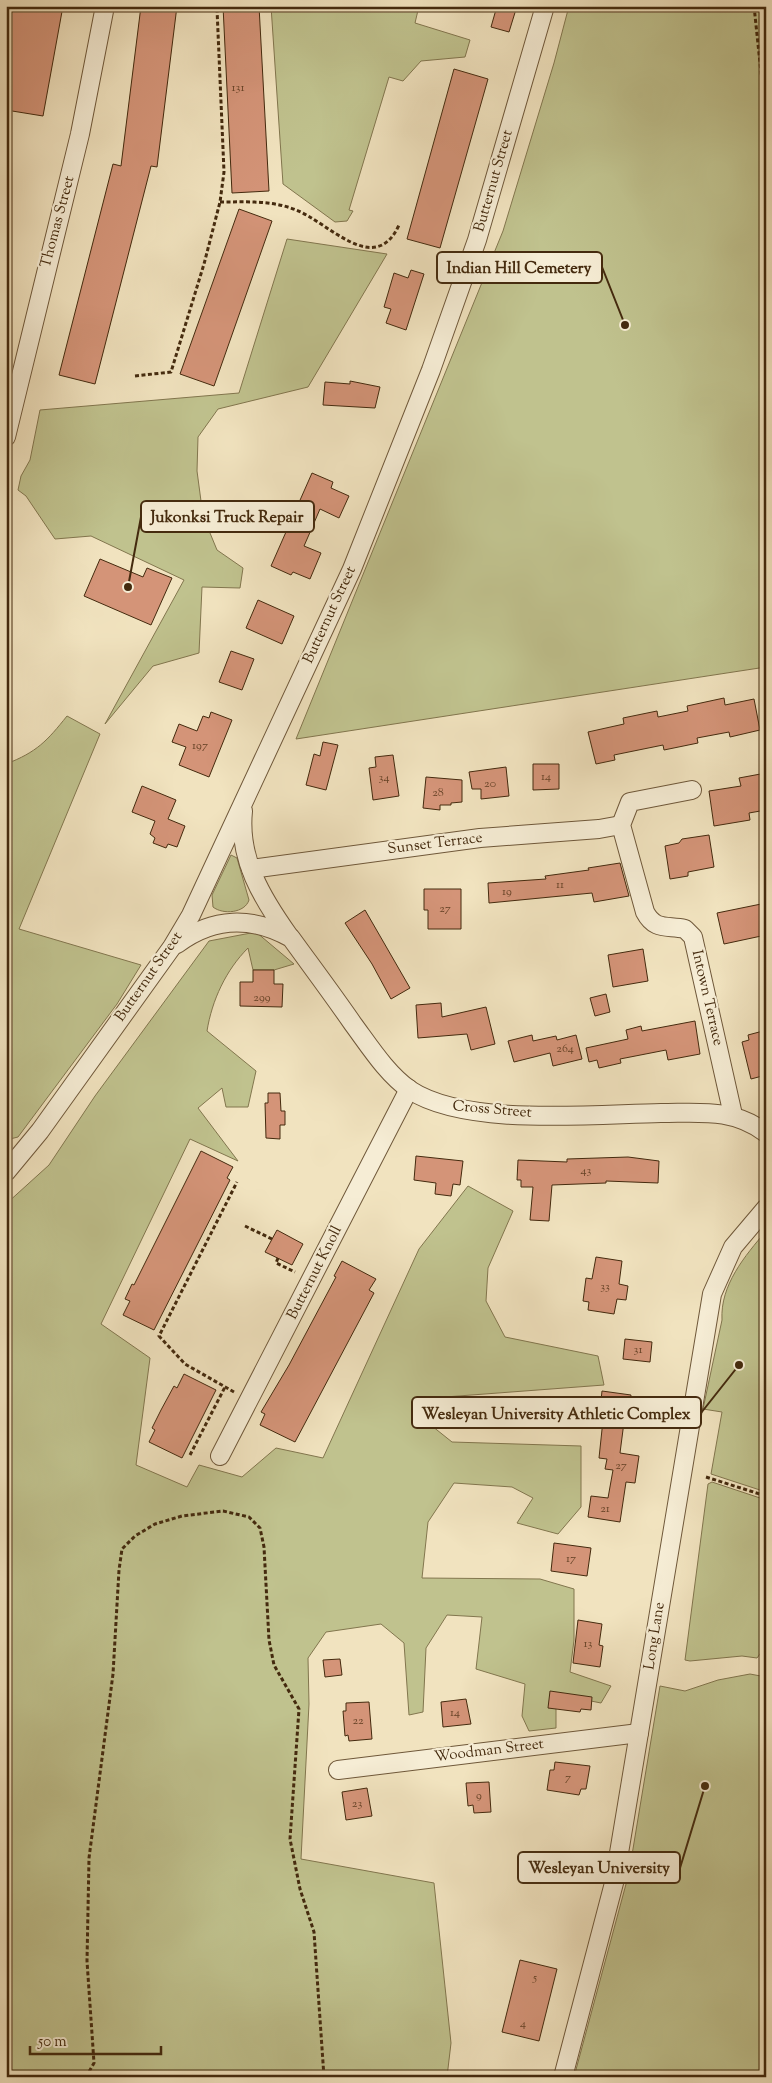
<svg xmlns="http://www.w3.org/2000/svg" width="772" height="2083" font-family="'Sorts Mill Goudy',serif">
	<style>
		.green { fill: #c0c28e; stroke: #82764e }
		.building { fill: #d49478; stroke: #442a0e }
		.lines { fill: none; stroke-linecap: round; stroke-linejoin: round }
		.street-casing { stroke: #6f583a; stroke-width: 20 }
		.path { stroke: #442a0e; stroke-width: 3; stroke-dasharray: 4 2.5; stroke-linecap: butt }
		.street { stroke: #f6edd5; stroke-width: 18 }
		.labels { text-anchor: middle; dominant-baseline: central; stroke-width: 4.5; stroke-linejoin: round; paint-order: stroke }
		.number-label { font-size: 12px; fill: #684428 }
		.street-label { font-size: 15px; fill: #442a0e; stroke: #f6edd5 }
		.leader { fill: none; stroke: #442a0e; stroke-width: 2 }
		.callout-dot { fill: #442a0e; stroke: #f6edd5; stroke-width: 2 }
		.callout { fill: #f6edd5; stroke: #442a0e; stroke-width: 2 }
		.callout-label { font-size: 16px; text-anchor: middle; font-weight: bold; fill: #442a0e }
	</style>
	<rect width="100%" height="100%" fill="#f1e3bf"/>
	<filter id="stains"><feTurbulence type="fractalNoise" baseFrequency=".004" numOctaves="4"/><feColorMatrix values="0 0 0 0 .2 0 0 0 0 .09 0 0 0 0 .02 0 0 0 .5 -.17"/></filter>
	<radialGradient id="worn" r=".72"><stop offset=".6" stop-color="#630" stop-opacity="0"/><stop offset="1" stop-color="#630" stop-opacity=".3"/></radialGradient>
	<g class="green">
		<path d="M 271,6 L 419,6 L 415,23 L 470,40 L 465,57 L 421,61 L 403,81 L 389,77 L 349,210 L 353,211 L 347,221 L 335,222 L 283,184 Z"/>
		<path d="M 569,6 L 766,6 L 766,667 L 296,739 L 503,231 L 554,63 Z"/>
		<path d="M 287,239 L 387,254 L 308,387 L 218,409 L 198,437 L 197,471 L 203,516 L 217,550 L 243,568 L 240,588 L 202,587 L 199,653 L 153,666 L 105,724 L 184,580 L 91,536 L 55,539 L 26,496 L 18,490 L 21,476 L 30,460 L 40,410 L 239,393 Z"/>
		<path d="M 67,716 L 100,734 L 19,929 L 141,965 L 117,1004 L 18,1137 L 6,1140 L 6,764 C 37,752 47,741 67,716 Z"/>
		<path d="M 231,855 L 237,858 L 249,900 C 245,913 223,915 213,907 L 212,895 Z"/>
		<path d="M 256,932 L 294,964 L 274,970 L 253,970 L 248,948 C 226,970 212,1000 207,1031 L 256,1071 L 248,1107 L 226,1107 L 222,1088 L 198,1108 L 238,1161 L 190,1139 L 101,1324 L 150,1358 L 136,1465 L 187,1487 L 199,1465 L 242,1477 L 276,1448 L 323,1458 L 419,1249 L 468,1186 L 513,1211 L 488,1268 L 486,1301 L 505,1337 L 598,1356 L 604,1385 L 445,1397 L 432,1426 L 452,1442 L 581,1446 L 581,1507 L 558,1534 L 517,1523 L 533,1498 L 512,1487 L 454,1483 L 428,1522 L 422,1578 L 540,1579 L 574,1589 L 574,1640 L 570,1672 L 611,1686 L 601,1703 L 556,1694 L 556,1728 L 529,1731 L 522,1716 L 525,1684 L 476,1669 L 482,1617 L 447,1615 L 426,1648 L 423,1712 L 409,1715 L 404,1643 L 381,1624 L 326,1632 L 308,1658 L 309,1704 L 301,1859 L 434,1883 L 451,2043 L 447,2077 L 6,2077 L 6,1204 L 49,1165 L 95,1096 L 209,941 Z"/>
		<path d="M 766,1231 L 766,1492 L 711,1474 L 722,1412 L 703,1409 L 722,1320 C 720,1285 745,1256 766,1231 Z"/>
		<path d="M 712,1482 L 766,1500 L 766,1646 L 757,1658 L 742,1656 L 690,1661 L 685,1660 L 708,1484 Z"/>
		<path d="M 750,1674 L 766,1677 L 766,2077 L 574,2077 L 629,1873 L 660,1686 L 685,1691 L 718,1680 Z"/>
	</g>
	<g class="building">
		<path d="M 10,6 L 63,6 L 43,116 L 6,110 L 6,28 Z"/>
		<path d="M 141,6 L 177,6 L 157,167 L 151,166 L 95,384 L 59,375 L 113,164 L 121,166 Z"/>
		<path d="M 223,6 L 259,6 L 269,191 L 232,193 Z"/>
		<path d="M 497,6 L 517,6 L 509,32 L 491,27 Z"/>
		<path d="M 454,69 L 488,79 L 440,248 L 407,239 Z"/>
		<path d="M 239,209 L 272,221 L 214,386 L 180,374 Z"/>
		<path d="M 411,270 L 424,274 L 406,330 L 386,323 L 391,309 L 384,307 L 394,273 L 408,278 Z"/>
		<path d="M 350,381 L 380,387 L 375,408 L 323,405 L 325,382 L 350,384 Z"/>
		<path d="M 312,473 L 333,482 L 331,488 L 349,496 L 339,518 L 320,509 L 311,530 L 304,546 L 321,553 L 310,579 L 293,572 L 291,575 L 271,566 Z"/>
		<path d="M 100,559 L 143,577 L 147,568 L 172,578 L 151,625 L 84,596 Z"/>
		<path d="M 258,600 L 294,616 L 282,644 L 246,628 Z"/>
		<path d="M 231,651 L 254,659 L 242,690 L 219,682 Z"/>
		<path d="M 724,698 L 725,705 L 754,699 L 760,730 L 730,737 L 729,732 L 697,738 L 698,743 L 664,750 L 663,745 L 614,755 L 615,760 L 596,764 L 588,732 L 624,724 L 623,718 L 657,711 L 658,717 L 688,711 L 687,706 Z"/>
		<path d="M 211,712 L 232,720 L 209,777 L 179,765 L 186,747 L 172,742 L 179,724 L 197,731 L 203,716 L 209,718 Z"/>
		<path d="M 323,742 L 338,745 L 326,790 L 306,785 L 314,754 L 320,756 Z"/>
		<path d="M 393,755 L 399,796 L 373,800 L 369,768 L 376,767 L 375,757 Z"/>
		<path d="M 533,764 L 559,764 L 559,789 L 533,790 Z"/>
		<path d="M 506,767 L 509,796 L 481,799 L 481,789 L 472,789 L 469,772 Z"/>
		<path d="M 766,773 L 766,810 L 749,813 L 750,820 L 714,826 L 709,791 L 741,786 L 739,778 Z"/>
		<path d="M 426,777 L 462,780 L 462,802 L 451,803 L 451,805 L 440,805 L 440,810 L 423,808 Z"/>
		<path d="M 142,786 L 176,800 L 168,819 L 185,826 L 177,847 L 168,844 L 166,848 L 153,843 L 155,838 L 150,834 L 155,821 L 132,812 Z"/>
		<path d="M 709,835 L 714,867 L 688,872 L 688,876 L 670,879 L 665,846 L 679,843 L 682,839 Z"/>
		<path d="M 620,863 L 629,896 L 594,902 L 592,893 L 489,903 L 488,883 L 546,879 L 545,876 L 589,870 L 588,868 Z"/>
		<path d="M 424,889 L 461,889 L 461,929 L 428,929 L 428,910 L 424,910 Z"/>
		<path d="M 766,903 L 766,935 L 724,944 L 717,913 Z"/>
		<path d="M 365,910 L 410,988 L 391,999 L 372,964 L 345,923 Z"/>
		<path d="M 643,949 L 648,981 L 613,987 L 608,955 Z"/>
		<path d="M 253,970 L 274,970 L 274,984 L 283,984 L 282,1007 L 240,1006 L 240,982 L 253,982 Z"/>
		<path d="M 606,994 L 610,1012 L 595,1016 L 590,998 Z"/>
		<path d="M 441,1003 L 442,1017 L 486,1007 L 495,1044 L 471,1050 L 467,1034 L 418,1038 L 416,1005 Z"/>
		<path d="M 695,1021 L 700,1054 L 668,1060 L 666,1050 L 620,1059 L 621,1063 L 599,1068 L 597,1060 L 589,1062 L 586,1048 L 628,1039 L 626,1030 L 641,1026 L 642,1031 Z"/>
		<path d="M 763,1031 L 766,1043 L 766,1075 L 751,1079 L 742,1042 L 749,1040 L 748,1035 Z"/>
		<path d="M 532,1035 L 533,1041 L 556,1036 L 557,1040 L 576,1035 L 582,1059 L 553,1066 L 550,1053 L 514,1062 L 508,1041 Z"/>
		<path d="M 268,1093 L 280,1093 L 281,1111 L 285,1111 L 285,1125 L 280,1125 L 280,1139 L 266,1138 L 265,1103 L 268,1103 Z"/>
		<path d="M 201,1151 L 233,1167 L 227,1178 L 230,1180 L 154,1330 L 123,1315 L 130,1301 L 125,1299 L 132,1284 L 134,1285 Z"/>
		<path d="M 416,1156 L 463,1161 L 460,1185 L 453,1184 L 451,1196 L 435,1194 L 436,1183 L 414,1180 Z"/>
		<path d="M 628,1157 L 659,1161 L 658,1183 L 606,1181 L 606,1183 L 552,1185 L 549,1221 L 530,1220 L 533,1187 L 521,1187 L 521,1180 L 517,1180 L 518,1160 L 567,1162 L 567,1159 Z"/>
		<path d="M 277,1230 L 303,1244 L 292,1265 L 265,1252 Z"/>
		<path d="M 596,1257 L 622,1261 L 619,1284 L 628,1286 L 626,1300 L 617,1299 L 614,1314 L 588,1310 L 589,1302 L 583,1301 L 586,1278 L 592,1279 Z"/>
		<path d="M 342,1261 L 376,1279 L 369,1290 L 374,1293 L 295,1442 L 260,1425 L 265,1414 L 261,1412 L 289,1365 L 336,1277 L 334,1276 Z"/>
		<path d="M 625,1339 L 652,1342 L 650,1362 L 623,1359 Z"/>
		<path d="M 184,1374 L 216,1390 L 182,1458 L 149,1442 L 155,1430 L 152,1428 L 161,1410 L 174,1386 L 177,1388 Z"/>
		<path d="M 602,1391 L 631,1395 L 627,1423 L 624,1422 L 620,1453 L 639,1456 L 635,1483 L 626,1482 L 620,1522 L 588,1517 L 591,1496 L 608,1498 L 613,1470 L 605,1469 L 607,1459 L 599,1458 L 603,1420 L 599,1419 Z"/>
		<path d="M 554,1543 L 591,1548 L 587,1576 L 551,1571 Z"/>
		<path d="M 578,1620 L 602,1624 L 599,1645 L 603,1646 L 600,1667 L 573,1663 Z"/>
		<path d="M 340,1659 L 342,1675 L 325,1677 L 323,1660 Z"/>
		<path d="M 550,1691 L 592,1697 L 591,1710 L 581,1709 L 580,1712 L 548,1708 Z"/>
		<path d="M 466,1699 L 471,1724 L 443,1727 L 441,1702 Z"/>
		<path d="M 369,1702 L 372,1739 L 349,1741 L 348,1735 L 345,1736 L 343,1711 L 346,1711 L 346,1703 Z"/>
		<path d="M 555,1762 L 590,1766 L 586,1789 L 581,1789 L 579,1795 L 547,1790 L 550,1770 L 554,1770 Z"/>
		<path d="M 489,1782 L 491,1812 L 474,1813 L 473,1805 L 468,1806 L 466,1783 Z"/>
		<path d="M 367,1788 L 372,1816 L 346,1820 L 342,1792 Z"/>
		<path d="M 520,1960 L 557,1969 L 539,2041 L 502,2032 Z"/>
	</g>
	<g class="lines">
		<defs>
			<g id="street">
				<path d="M 6,437 L 80,134 L 105,6"/>
				<path d="M 692,790 L 630,802 L 621,825 L 645,912 C 655,931 667,925 685,929 L 693,937 L 733,1115"/>
				<path d="M 243,811 C 238,859 262,898 289,936"/>
				<path d="M 251,869 L 480,838 L 599,829 L 621,825"/>
				<path d="M 177,944 C 213,917 252,916 291,938 C 312,967 333,995 353,1024 C 370,1047 387,1074 410,1090 C 466,1127 594,1114 661,1113 C 700,1113 733,1108 766,1133"/>
				<path d="M 6,1172 L 40,1131 L 172,947 L 191,915 L 352,569 L 431,370 L 477,240 L 545,6"/>
				<path d="M 220,1456 L 409,1089"/>
				<path d="M 338,1770 L 639,1733"/>
				<path d="M 563,2077 L 614,1883 L 712,1294 L 733,1247 L 766,1208"/>
			</g>
		</defs>
		<use href="#street" class="street-casing"/>
		<g class="path">
			<path d="M 754,6 L 766,120"/>
			<path d="M 220,202 C 246,202 272,200 296,210 C 328,222 375,278 399,225"/>
			<path d="M 135,376 L 171,372 L 204,264 L 220,202 L 224,172 L 217,9"/>
			<path d="M 245,1226 L 272,1239"/>
			<path d="M 278,1258 L 276,1263 L 295,1272"/>
			<path d="M 234,1392 L 185,1364 L 159,1336 L 237,1182"/>
			<path d="M 190,1455 L 225,1387"/>
			<path d="M 706,1477 L 766,1496"/>
			<path d="M 86,2077 L 94,2063 L 87,1961 L 89,1858 L 113,1674 L 119,1570 L 122,1549 L 135,1536 L 155,1524 L 182,1516 L 223,1511 L 249,1517 L 260,1528 L 264,1547 L 269,1640 L 274,1665 L 299,1709 L 290,1839 L 300,1889 L 314,1932 L 324,2077"/>
		</g>
		<use href="#street" class="street"/>
	</g>
	<g class="labels">
		<g class="number-label">
			<text x="238" y="88">131</text>
			<text x="200" y="746">197</text>
			<text x="546" y="777">14</text>
			<text x="384" y="778">34</text>
			<text x="490" y="784">20</text>
			<text x="438" y="793">28</text>
			<text x="560" y="885">11</text>
			<text x="507" y="892">19</text>
			<text x="445" y="909">27</text>
			<text x="262" y="998">299</text>
			<text x="565" y="1049">264</text>
			<text x="586" y="1171">43</text>
			<text x="605" y="1287">33</text>
			<text x="638" y="1350">31</text>
			<text x="621" y="1466">27</text>
			<text x="605" y="1509">21</text>
			<text x="571" y="1559">17</text>
			<text x="588" y="1644">13</text>
			<text x="455" y="1713">14</text>
			<text x="358" y="1721">22</text>
			<text x="568" y="1778">7</text>
			<text x="479" y="1796">9</text>
			<text x="357" y="1804">23</text>
			<text x="535" y="1978">5</text>
			<text x="523" y="2024">4</text>
		</g>
		<g class="street-label">
			<text transform="translate(494 181) rotate(-74)">Butternut Street</text>
			<text transform="translate(58 222) rotate(-75)">Thomas Street</text>
			<text transform="translate(330 615) rotate(-65)">Butternut Street</text>
			<text transform="translate(435 844) rotate(-7)">Sunset Terrace</text>
			<text transform="translate(149 977) rotate(-55)">Butternut Street</text>
			<text transform="translate(707 998) rotate(77)">Intown Terrace</text>
			<text transform="translate(492 1110) rotate(5)">Cross Street</text>
			<text transform="translate(315 1273) rotate(-63)">Butternut Knoll</text>
			<text transform="translate(655 1636) rotate(-81)">Long Lane</text>
			<text transform="translate(489 1751) rotate(-7)">Woodman Street</text>
		</g>
	</g>
	<path class="leader" d="M625 325L602 267M128 587L141 517M739 1365L701 1413M705 1786L680 1868"/>
	<g class="callout-dot">
		<circle cx="625" cy="325" r="5"/>
		<circle cx="128" cy="587" r="5"/>
		<circle cx="739" cy="1365" r="5"/>
		<circle cx="705" cy="1786" r="5"/>
	</g>
	<g class="callout">
		<rect x="437" y="252" width="165" height="31" rx="5"/>
		<rect x="141" y="501" width="173" height="31" rx="5"/>
		<rect x="412" y="1397" width="289" height="31" rx="5"/>
		<rect x="518" y="1852" width="162" height="31" rx="5"/>
	</g>
	<g class="callout-label">
		<text x="519" y="273">Indian Hill Cemetery</text>
		<text x="227" y="522">Jukonksi Truck Repair</text>
		<text x="556" y="1419">Wesleyan University Athletic Complex</text>
		<text x="599" y="1873">Wesleyan University</text>
	</g>
	<rect width="772" height="2083" fill="none" stroke="#f1e3bf" stroke-width="25"/>
	<rect x="8" y="8" width="757" height="2068" fill="none" stroke="#442a0e" stroke-width="2.5"/>
	<rect x="12" y="12" width="747" height="2058" fill="none" stroke="#442a0e"/>
	<path d="M30 2046v8h131v-8" fill="none" stroke="#442a0e" stroke-width="2.5"/>
	<text x="38" y="2046" font-size="15" fill="#442a0e" stroke="#f6edd5" stroke-width="4" paint-order="stroke">50 m</text>
	<rect width="100%" height="100%" filter="url(#stains)"/>
	<rect width="100%" height="100%" fill="url(#worn)"/>
</svg>
